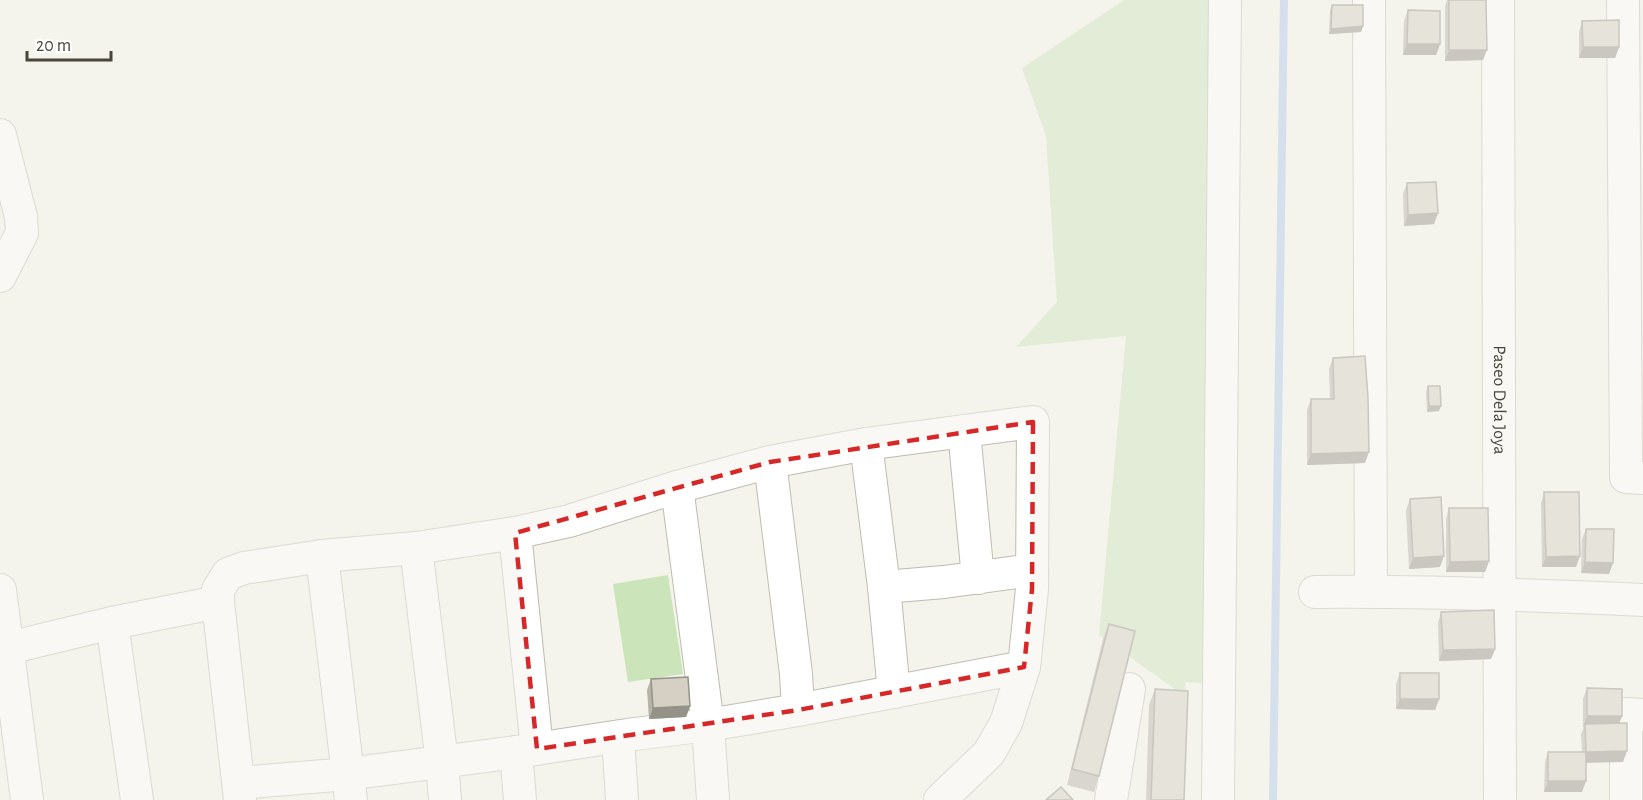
<svg xmlns="http://www.w3.org/2000/svg" width="1643" height="800" font-family="'Alegreya Sans',sans-serif">
	<style>
		.green { fill: #cce4ba }
		.lines { fill: none; stroke-linecap: round; stroke-linejoin: round }
		.stream { stroke: #b0cbea; stroke-width: 8 }
		.street-casing { stroke: #bfbcaf; stroke-width: 34 }
		.street { stroke: #fff; stroke-width: 32 }
		.wall { fill: #b7b3a8 }
		.shaded-wall { fill: #959288 }
		.building { fill: #d5d0c3; stroke: #959288; stroke-width: 1.5 }
		.marked { fill: none; stroke: #d62828; stroke-width: 4.5; stroke-dasharray: 12 8; stroke-linejoin: round }
		.labels { text-anchor: middle; dominant-baseline: central; stroke-width: 5; stroke-linejoin: round; paint-order: stroke }
		.street-label { font-size: 18px; fill: #48453a; stroke: #fff }
	</style>
	<rect width="100%" height="100%" fill="#f4f3ec"/>
	<g class="green">
		<path d="M 1124,0 L 1223,0 L 1233,685 L 1185,682 L 1186,697 L 1099,635 L 1126,336 L 1016,347 L 1057,302 L 1046,136 L 1022,68 Z"/>
		<path d="M 668,575 L 683,674 L 628,682 L 613,584 Z"/>
	</g>
	<g class="lines">
		<path class="stream" d="M 1273,800 L 1284,0"/>
		<defs>
			<g id="street">
				<path d="M 1369,0 L 1371,591"/>
				<path id="s1" d="M 1498,0 L 1500,800"/>
				<path d="M 1623,0 L 1626,477 L 1643,478"/>
				<path d="M 0,135 L 21,217 L 22,233 L 0,276"/>
				<path d="M 964,431 L 978,578"/>
				<path d="M 866,444 L 884,587 L 894,692"/>
				<path d="M 770,462 L 796,674 L 798,710"/>
				<path d="M 677,487 L 708,725 L 713,800"/>
				<path d="M 515,533 L 537,749"/>
				<path d="M 416,548 L 442,762 L 445,800"/>
				<path d="M 322,556 L 351,800"/>
				<path d="M 884,587 L 944,582 L 1032,570"/>
				<path d="M 0,590 L 27,800"/>
				<path d="M 1315,592 C 1425,591 1534,595 1643,600"/>
				<path d="M 218,602 L 240,800"/>
				<path d="M 112,623 L 137,800"/>
				<path d="M 0,650 L 112,623 L 218,602 L 218,590 L 228,574 L 244,568 L 322,556 L 416,548 L 515,533 L 569,521 L 677,487 L 770,462 L 866,444 L 1033,422 L 1032,589 L 1024,667 L 1006,723 L 989,753 L 940,800"/>
				<path d="M 618,737 L 622,800"/>
				<path d="M 516,752 L 520,800"/>
				<path d="M 239,783 L 348,774 L 516,752 L 627,735 L 708,725 L 798,710 L 1024,667"/>
				<path d="M 1111,800 L 1129,689"/>
				<path d="M 1218,800 L 1225,0"/>
				<path d="M 1626,800 L 1626,714 L 1643,715"/>
			</g>
		</defs>
		<use href="#street" class="street-casing"/>
		<use href="#street" class="street"/>
	</g>
	<g class="wall">
		<path d="M 1447,0 L 1449,0 L 1483,60 L 1445,61 L 1445,7 Z"/>
		<path d="M 1332,5 L 1363,26 L 1361,32 L 1329,34 L 1330,10 Z"/>
		<path d="M 1408,10 L 1440,44 L 1436,55 L 1403,55 L 1404,21 Z"/>
		<path d="M 1582,21 L 1619,47 L 1615,58 L 1579,58 L 1579,32 Z"/>
		<path d="M 1407,183 L 1434,224 L 1404,226 L 1403,194 Z"/>
		<path d="M 1333,358 L 1365,463 L 1307,465 L 1307,410 L 1311,399 L 1330,399 L 1329,369 Z"/>
		<path d="M 1428,386 L 1439,411 L 1427,412 L 1426,392 Z"/>
		<path d="M 1544,492 L 1576,567 L 1542,567 L 1541,503 Z"/>
		<path d="M 1410,499 L 1440,567 L 1409,569 L 1406,510 Z"/>
		<path d="M 1449,508 L 1489,561 L 1485,572 L 1446,572 L 1446,519 Z"/>
		<path d="M 1586,529 L 1609,574 L 1581,573 L 1582,539 Z"/>
		<path d="M 1441,612 L 1495,649 L 1491,659 L 1439,661 L 1438,623 Z"/>
		<path d="M 1109,624 L 1099,776 L 1094,792 L 1067,785 L 1103,639 Z"/>
		<path d="M 1400,673 L 1439,699 L 1435,710 L 1396,709 L 1396,684 Z"/>
		<path d="M 651,679 L 690,706 L 686,717 L 649,719 L 647,690 Z"/>
		<path d="M 1587,688 L 1622,716 L 1619,723 L 1623,762 L 1586,762 L 1582,792 L 1544,792 L 1545,762 L 1548,752 L 1582,752 L 1581,734 L 1584,727 L 1583,727 L 1583,699 Z"/>
		<path d="M 1155,689 L 1184,800 L 1146,800 L 1149,705 Z"/>
	</g>
	<g class="shaded-wall">
		<path d="M 1363,26 L 1361,32 L 1329,34 L 1331,29 Z"/>
		<path d="M 1407,44 L 1440,44 L 1436,55 L 1403,55 Z"/>
		<path d="M 1583,47 L 1619,47 L 1615,58 L 1579,58 Z"/>
		<path d="M 1449,50 L 1487,50 L 1483,60 L 1445,61 Z"/>
		<path d="M 1438,213 L 1434,224 L 1404,226 L 1408,215 Z"/>
		<path d="M 1429,406 L 1441,406 L 1439,411 L 1427,412 Z"/>
		<path d="M 1369,452 L 1365,463 L 1307,465 L 1311,454 Z"/>
		<path d="M 1444,556 L 1440,567 L 1409,569 L 1413,558 Z"/>
		<path d="M 1580,556 L 1576,567 L 1542,567 L 1546,557 Z"/>
		<path d="M 1489,561 L 1485,572 L 1446,572 L 1450,562 Z"/>
		<path d="M 1585,562 L 1613,563 L 1609,574 L 1581,573 Z"/>
		<path d="M 1495,649 L 1491,659 L 1439,661 L 1443,650 Z"/>
		<path d="M 1400,699 L 1439,699 L 1435,710 L 1396,709 Z"/>
		<path d="M 690,706 L 686,717 L 649,719 L 653,708 Z"/>
		<path d="M 1587,716 L 1622,716 L 1618,727 L 1585,724 L 1584,727 L 1583,727 Z"/>
		<path d="M 1627,751 L 1623,762 L 1582,763 L 1586,752 Z"/>
		<path d="M 1548,781 L 1586,781 L 1582,792 L 1544,792 Z"/>
	</g>
	<g class="building">
		<path d="M 1449,0 L 1486,0 L 1487,50 L 1449,50 Z"/>
		<path d="M 1332,5 L 1363,5 L 1363,26 L 1331,29 Z"/>
		<path d="M 1408,10 L 1440,11 L 1440,44 L 1407,44 Z"/>
		<path d="M 1619,20 L 1619,47 L 1583,47 L 1582,21 Z"/>
		<path d="M 1436,182 L 1438,213 L 1408,215 L 1407,183 Z"/>
		<path d="M 1365,356 L 1368,398 L 1369,452 L 1311,454 L 1311,399 L 1334,399 L 1333,358 Z"/>
		<path d="M 1428,386 L 1440,386 L 1441,406 L 1429,406 Z"/>
		<path d="M 1544,492 L 1579,492 L 1580,556 L 1546,557 Z"/>
		<path d="M 1441,497 L 1444,556 L 1413,558 L 1410,499 Z"/>
		<path d="M 1449,508 L 1488,508 L 1489,561 L 1450,562 Z"/>
		<path d="M 1586,529 L 1614,529 L 1613,563 L 1585,562 Z"/>
		<path d="M 1494,610 L 1495,649 L 1443,650 L 1441,612 Z"/>
		<path d="M 1109,624 L 1135,631 L 1099,776 L 1072,769 Z"/>
		<rect x="1400" y="673" width="39" height="26"/>
		<path d="M 688,677 L 690,706 L 653,708 L 651,679 Z"/>
		<path d="M 1587,688 L 1622,689 L 1622,716 L 1587,716 Z"/>
		<path d="M 1155,689 L 1188,691 L 1184,800 L 1151,800 Z"/>
		<path d="M 1627,723 L 1627,751 L 1586,752 L 1585,724 Z"/>
		<rect x="1548" y="752" width="38" height="29"/>
		<path d="M 1061,787 L 1073,800 L 1046,800 Z"/>
	</g>
	<path d="M0 0H1643V800H0ZM 1033,422 L 1032,589 L 1024,667 L 798,710 L 537,749 L 515,533 L 770,462 Z" fill="#f4f3ec" fill-opacity=".55" fill-rule="evenodd"/>
	<path class="marked" d="M 1033,422 L 1032,589 L 1024,667 L 798,710 L 537,749 L 515,533 L 770,462 Z"/>
	<g class="labels">
		<g class="street-label">
			<text stroke="none"><textPath href="#s1" startOffset="400">Paseo Dela Joya</textPath></text>
		</g>
	</g>
	<path d="M27 51v9h84v-9" fill="none" stroke="#48453a" stroke-width="3"/>
	<text x="36" y="51" font-size="18" fill="#48453a" stroke="#ffffff" stroke-width="4.5" paint-order="stroke">20 m</text>
</svg>
